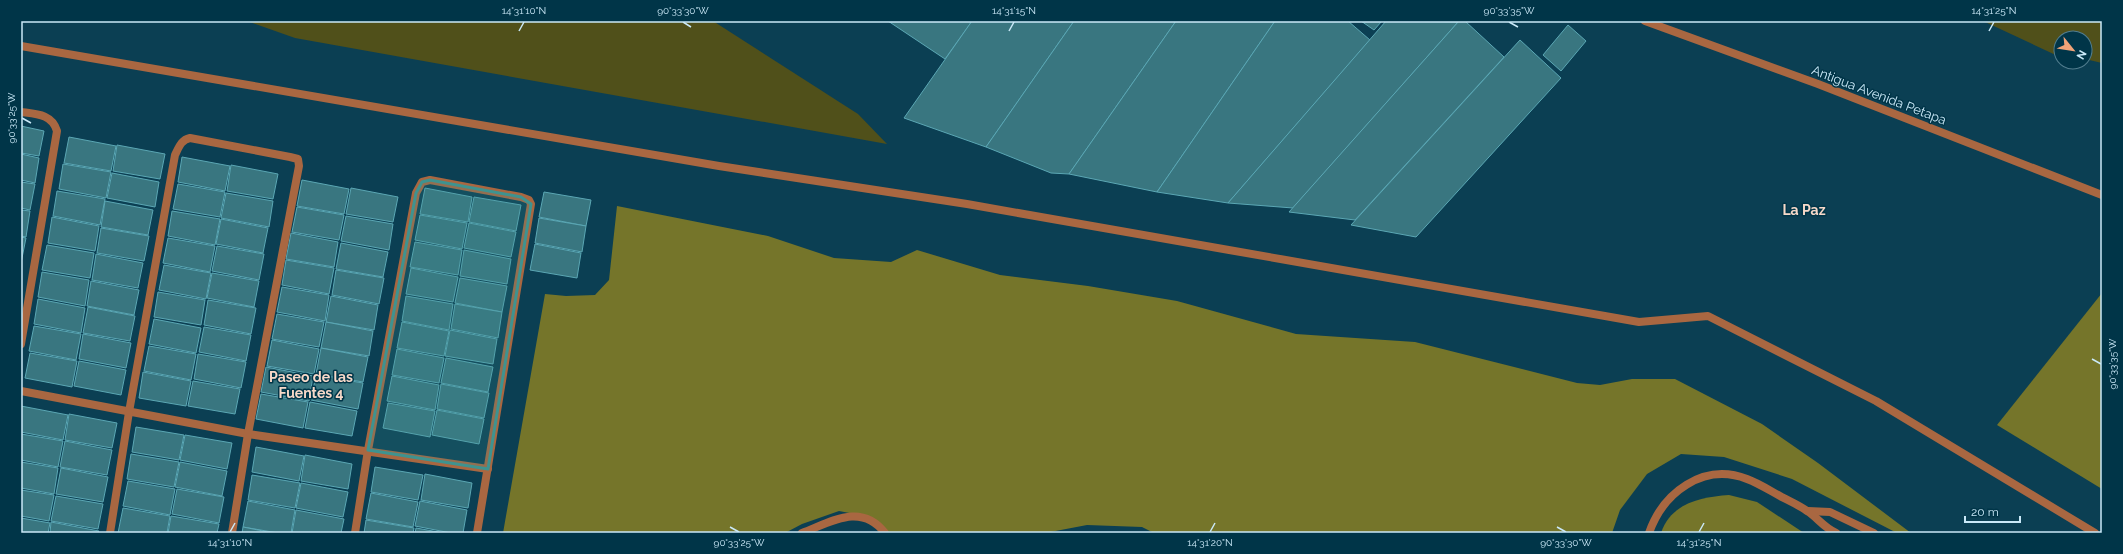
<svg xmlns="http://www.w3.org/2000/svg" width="2123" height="554" font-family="Raleway,sans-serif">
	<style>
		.green { fill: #50501a }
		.forest { fill: #75752a }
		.building { fill: #397680; stroke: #5ba7b4 }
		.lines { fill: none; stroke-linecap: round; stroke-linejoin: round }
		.street { stroke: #a96741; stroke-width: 8 }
		.marked { fill: #3e9390; fill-opacity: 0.2; stroke: #3e9390; stroke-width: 3; stroke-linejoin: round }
		.ticks { fill: none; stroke: #cae9f8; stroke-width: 1.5 }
		.labels { text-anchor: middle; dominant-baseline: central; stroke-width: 3; stroke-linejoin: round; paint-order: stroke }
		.street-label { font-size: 13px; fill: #cae9f8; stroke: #003548 }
		.neighbourhood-label { font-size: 14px; font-weight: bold; fill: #f7d9c9; stroke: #003548 }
		.neatline { fill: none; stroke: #cae9f8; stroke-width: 1.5 }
		.ticks-label { font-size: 10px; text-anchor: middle; fill: #cae9f8 }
	</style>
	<rect width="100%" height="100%" fill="#0b3f53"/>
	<g class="green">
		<path d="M 247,21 L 713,21 L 858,114 L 887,144 L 295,38 Z"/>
		<path d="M 1983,21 L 2102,21 L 2102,63 L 2085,59 L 2085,38 L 2061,38 L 2060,57 Z"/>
	</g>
	<g class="forest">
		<path d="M 617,206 L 768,236 L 834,258 L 891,262 L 917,250 L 1000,275 L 1088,286 L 1177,301 L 1296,334 L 1415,342 L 1577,383 L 1600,385 L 1632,379 L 1675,379 L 1762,424 L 1818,463 L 1911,533 L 1897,533 L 1792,479 L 1724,457 L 1681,454 L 1647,474 L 1620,510 L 1612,533 L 1154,533 L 1142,527 L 1087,525 L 1045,533 L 889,533 L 870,517 L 839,511 L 802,524 L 785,533 L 503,533 L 545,294 L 566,296 L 595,295 L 609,280 Z"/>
		<path d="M 2102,293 L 2102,489 L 1997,425 Z"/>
		<path d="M 1729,495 L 1757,502 L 1804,533 L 1661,533 C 1671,503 1701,497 1729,495 Z"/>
	</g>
	<g class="building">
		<path d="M 888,21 L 972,21 L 945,59 Z"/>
		<path d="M 972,21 L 1074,21 L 986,147 L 904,118 Z"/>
		<path d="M 1074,21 L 1176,21 L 1069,174 L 1051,173 L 986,147 Z"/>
		<path d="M 1176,21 L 1275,21 L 1157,192 L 1069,174 Z"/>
		<path d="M 1275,21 L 1348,21 L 1370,40 L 1228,203 L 1157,192 Z"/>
		<path d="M 1361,21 L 1382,21 L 1374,30 Z"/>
		<path d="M 1386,21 L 1458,22 L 1293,208 L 1228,203 Z"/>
		<path d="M 1459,21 L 1465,21 L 1504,57 L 1355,220 L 1289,212 Z"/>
		<path d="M 1568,25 L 1586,41 L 1561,71 L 1543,55 Z"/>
		<path d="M 1520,40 L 1561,78 L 1416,237 L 1351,225 Z"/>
		<path d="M 21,126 L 44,131 L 39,156 L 21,153 Z"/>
		<path d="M 69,137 L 116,146 L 111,171 L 64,163 Z"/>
		<path d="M 117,145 L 165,154 L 160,179 L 113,171 Z"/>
		<path d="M 21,154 L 39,158 L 35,183 L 21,180 Z"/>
		<path d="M 182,157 L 230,166 L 225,191 L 178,182 Z"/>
		<path d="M 63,164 L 111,172 L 106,198 L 59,189 Z"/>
		<path d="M 231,165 L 278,174 L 273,199 L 227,191 Z"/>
		<path d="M 112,173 L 159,182 L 155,207 L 107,198 Z"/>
		<path d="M 302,180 L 349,189 L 344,214 L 297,206 Z"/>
		<path d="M 21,182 L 35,184 L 30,210 L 21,208 Z"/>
		<path d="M 178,184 L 225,192 L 220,217 L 173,209 Z"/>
		<path d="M 351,188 L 398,197 L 393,222 L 346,214 Z"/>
		<path d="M 425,188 L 472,197 L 468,222 L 420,214 Z"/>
		<path d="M 57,191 L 105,199 L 100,225 L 53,216 Z"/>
		<path d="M 544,192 L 591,200 L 586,226 L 539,217 Z"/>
		<path d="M 226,193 L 273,201 L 269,227 L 221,218 Z"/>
		<path d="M 474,197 L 521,205 L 516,231 L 469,222 Z"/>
		<path d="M 105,201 L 153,210 L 148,235 L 101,227 Z"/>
		<path d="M 297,207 L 344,215 L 339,240 L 292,232 Z"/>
		<path d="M 21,210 L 30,211 L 26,237 L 21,236 Z"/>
		<path d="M 172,211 L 220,219 L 215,245 L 168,236 Z"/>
		<path d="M 420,215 L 467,223 L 462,249 L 415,240 Z"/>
		<path d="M 346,216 L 393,224 L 389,250 L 341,241 Z"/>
		<path d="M 52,217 L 99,226 L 95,251 L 48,243 Z"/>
		<path d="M 539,218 L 586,226 L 582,252 L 535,243 Z"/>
		<path d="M 221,219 L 268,228 L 263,253 L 216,244 Z"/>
		<path d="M 469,223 L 516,232 L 511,257 L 464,248 Z"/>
		<path d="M 101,228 L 149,236 L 144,261 L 97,253 Z"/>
		<path d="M 291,233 L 338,242 L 334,267 L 286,259 Z"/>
		<path d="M 21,237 L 26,238 L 21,263 Z"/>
		<path d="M 168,238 L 215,246 L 210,272 L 163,263 Z"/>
		<path d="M 415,242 L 462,250 L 458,275 L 410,267 Z"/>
		<path d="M 341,243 L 388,252 L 383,277 L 336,269 Z"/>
		<path d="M 535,244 L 581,253 L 577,278 L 530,270 Z"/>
		<path d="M 47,245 L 94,253 L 90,278 L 42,270 Z"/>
		<path d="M 217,246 L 264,254 L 259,280 L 212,271 Z"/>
		<path d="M 464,250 L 511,259 L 507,284 L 460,276 Z"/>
		<path d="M 96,254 L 143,263 L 138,288 L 92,280 Z"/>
		<path d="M 286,260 L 334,268 L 329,294 L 282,285 Z"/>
		<path d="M 164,265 L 211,273 L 206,299 L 159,290 Z"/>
		<path d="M 411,268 L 458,277 L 453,302 L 406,294 Z"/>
		<path d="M 336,270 L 384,278 L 379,304 L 332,295 Z"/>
		<path d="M 42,272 L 89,280 L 85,306 L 38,297 Z"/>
		<path d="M 212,273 L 259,281 L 254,307 L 207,298 Z"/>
		<path d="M 460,278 L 507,286 L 502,312 L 455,303 Z"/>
		<path d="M 91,281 L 139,290 L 134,315 L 87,306 Z"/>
		<path d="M 282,287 L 329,295 L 325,321 L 277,312 Z"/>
		<path d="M 158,292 L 205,300 L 201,325 L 154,317 Z"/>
		<path d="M 331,296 L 378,305 L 374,330 L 326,322 Z"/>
		<path d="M 406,296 L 453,304 L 449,330 L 402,321 Z"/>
		<path d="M 38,299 L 85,308 L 81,333 L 34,324 Z"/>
		<path d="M 208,300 L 256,308 L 251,334 L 204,325 Z"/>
		<path d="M 455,304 L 502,312 L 498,338 L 451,329 Z"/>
		<path d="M 88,307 L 135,316 L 130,341 L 83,333 Z"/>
		<path d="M 277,314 L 324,322 L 319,347 L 272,339 Z"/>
		<path d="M 154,319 L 201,328 L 196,353 L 149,344 Z"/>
		<path d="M 326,322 L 373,331 L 369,356 L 321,348 Z"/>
		<path d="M 402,322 L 449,331 L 444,356 L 397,348 Z"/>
		<path d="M 34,326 L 81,334 L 76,360 L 29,351 Z"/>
		<path d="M 204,327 L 251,335 L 246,361 L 199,352 Z"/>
		<path d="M 450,330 L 497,339 L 493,364 L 445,356 Z"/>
		<path d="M 83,334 L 131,343 L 126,368 L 79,359 Z"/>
		<path d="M 272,340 L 319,349 L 314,374 L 267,366 Z"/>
		<path d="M 149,346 L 196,354 L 191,380 L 144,371 Z"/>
		<path d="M 321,348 L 368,357 L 363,382 L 316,374 Z"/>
		<path d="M 397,349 L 444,358 L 439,383 L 392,375 Z"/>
		<path d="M 30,353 L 77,361 L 72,387 L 25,378 Z"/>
		<path d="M 198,354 L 246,362 L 241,388 L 194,379 Z"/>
		<path d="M 446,358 L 493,367 L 488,392 L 441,383 Z"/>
		<path d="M 79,361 L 126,370 L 121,395 L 74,386 Z"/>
		<path d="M 266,367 L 313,376 L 309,401 L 261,392 Z"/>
		<path d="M 143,372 L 191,381 L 186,406 L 139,398 Z"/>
		<path d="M 316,375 L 363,383 L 358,409 L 311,400 Z"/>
		<path d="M 392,376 L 439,385 L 435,410 L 387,401 Z"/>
		<path d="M 193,381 L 240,389 L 235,414 L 188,406 Z"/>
		<path d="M 441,384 L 489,393 L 484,418 L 437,409 Z"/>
		<path d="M 261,394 L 308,402 L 303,428 L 256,419 Z"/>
		<path d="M 310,402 L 357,411 L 352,436 L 305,428 Z"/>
		<path d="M 388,403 L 435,411 L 430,437 L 383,428 Z"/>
		<path d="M 21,406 L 68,415 L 63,440 L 21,432 Z"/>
		<path d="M 437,410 L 484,419 L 479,444 L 432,435 Z"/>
		<path d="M 69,414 L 117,423 L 112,448 L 65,440 Z"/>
		<path d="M 136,427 L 184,435 L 179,460 L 132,452 Z"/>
		<path d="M 21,434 L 63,441 L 58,467 L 21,460 Z"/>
		<path d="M 185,435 L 232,443 L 227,469 L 180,460 Z"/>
		<path d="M 65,441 L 112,450 L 107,475 L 60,467 Z"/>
		<path d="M 256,447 L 304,456 L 299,481 L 252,472 Z"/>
		<path d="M 131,454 L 179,462 L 174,487 L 127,479 Z"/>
		<path d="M 305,455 L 352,464 L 348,489 L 301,481 Z"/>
		<path d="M 21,462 L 58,468 L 54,494 L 21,488 Z"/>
		<path d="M 180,462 L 227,471 L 222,496 L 175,487 Z"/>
		<path d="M 375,467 L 423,475 L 418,500 L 371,492 Z"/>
		<path d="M 61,468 L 108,477 L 103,502 L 56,494 Z"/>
		<path d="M 425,474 L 472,483 L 468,508 L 421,500 Z"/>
		<path d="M 252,475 L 300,483 L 295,508 L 248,500 Z"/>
		<path d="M 128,481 L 175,489 L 170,515 L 123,506 Z"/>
		<path d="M 301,483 L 348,492 L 343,517 L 296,508 Z"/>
		<path d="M 177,489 L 224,497 L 219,523 L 172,514 Z"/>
		<path d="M 21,490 L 54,495 L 49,521 L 21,516 Z"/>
		<path d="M 371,493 L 418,502 L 413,527 L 366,519 Z"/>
		<path d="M 56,496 L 103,504 L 98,529 L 51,521 Z"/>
		<path d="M 248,501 L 295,510 L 291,533 L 278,533 L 243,527 Z"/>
		<path d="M 420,501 L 467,510 L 463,533 L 451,533 L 415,526 Z"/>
		<path d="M 123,508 L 170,516 L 167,533 L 118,533 Z"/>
		<path d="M 296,510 L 344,519 L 341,533 L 292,533 Z"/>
		<path d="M 171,516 L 219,524 L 217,533 L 168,533 Z"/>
		<path d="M 21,518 L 50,523 L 48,533 L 21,533 Z"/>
		<path d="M 366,520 L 414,528 L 413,533 L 364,533 Z"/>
		<path d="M 51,522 L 99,531 L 98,533 L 50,533 Z"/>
		<path d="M 243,527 L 273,533 L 242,533 Z"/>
		<path d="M 416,528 L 444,533 L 415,533 Z"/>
	</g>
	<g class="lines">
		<g class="street">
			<path d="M 1645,21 L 1818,84 L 2102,195"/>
			<path d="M 21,46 L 719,166 L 967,204 L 1639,322 L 1708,316 L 1876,401 L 2095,533"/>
			<path d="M 21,112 C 36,114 52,114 57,131 L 21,344"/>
			<path d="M 21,391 L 248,434 L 488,469"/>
			<path d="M 1808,511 L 1830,512 L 1874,533"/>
			<path d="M 110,533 L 129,412 L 175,155 C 179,147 181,140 190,138 L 290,157 L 298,159 L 299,166 L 248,434 L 232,533"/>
			<path d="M 355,533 L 368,450 L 416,193 L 422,182 L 430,180 L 521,197 L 529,200 L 531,204 L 477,533"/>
			<path d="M 802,533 C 831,522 861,502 885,533"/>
			<path d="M 1649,533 C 1663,493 1703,462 1747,479 C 1758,483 1769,490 1780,496 C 1789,501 1799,505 1807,511 C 1818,518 1823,527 1836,533"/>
		</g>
	</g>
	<path class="marked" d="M 430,180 L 521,197 L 531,204 L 488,469 L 368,450 L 416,193 L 422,182 Z"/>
	<path class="ticks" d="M 683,22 L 691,27M 1509,22 L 1518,27M 519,31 L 524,22M 1009,31 L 1014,22M 1989,31 L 1994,22M 22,118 L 31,123M 2092,359 L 2101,364M 730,527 L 739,532M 1557,527 L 1566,532M 230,532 L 235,523M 1210,532 L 1215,523M 1699,532 L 1704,523"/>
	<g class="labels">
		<g class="street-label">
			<text transform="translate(1879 95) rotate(21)">Antigua Avenida Petapa</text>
		</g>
		<g class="neighbourhood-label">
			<text x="1804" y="210">La Paz</text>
			<text x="311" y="377">Paseo de las<tspan x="311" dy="16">Fuentes 4</tspan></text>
		</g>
	</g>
	<rect width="2123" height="554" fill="none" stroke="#003548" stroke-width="44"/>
	<g transform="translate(2073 50) rotate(120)"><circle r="19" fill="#003548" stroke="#517d8e"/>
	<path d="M0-3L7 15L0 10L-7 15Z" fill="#f0a378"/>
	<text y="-6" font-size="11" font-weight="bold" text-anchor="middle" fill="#cae9f8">N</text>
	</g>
	<path d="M1965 516v6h55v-6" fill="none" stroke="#cae9f8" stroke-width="2"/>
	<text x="1971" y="516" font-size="12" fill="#cae9f8" stroke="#003548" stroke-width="3" paint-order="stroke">20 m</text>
	<rect x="22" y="22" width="2079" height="510" class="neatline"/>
	<g class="ticks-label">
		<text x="524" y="14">14°31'10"N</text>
		<text x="683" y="14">90°33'30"W</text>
		<text x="1014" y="14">14°31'15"N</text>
		<text x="1509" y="14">90°33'35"W</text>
		<text x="1994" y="14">14°31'25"N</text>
		<text transform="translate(11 118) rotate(-90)" y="4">90°33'25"W</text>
		<text transform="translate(2112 364) rotate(-90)" y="4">90°33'35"W</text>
		<text x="230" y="546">14°31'10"N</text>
		<text x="739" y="546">90°33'25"W</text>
		<text x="1210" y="546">14°31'20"N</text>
		<text x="1566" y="546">90°33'30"W</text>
		<text x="1699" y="546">14°31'25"N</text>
	</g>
</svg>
